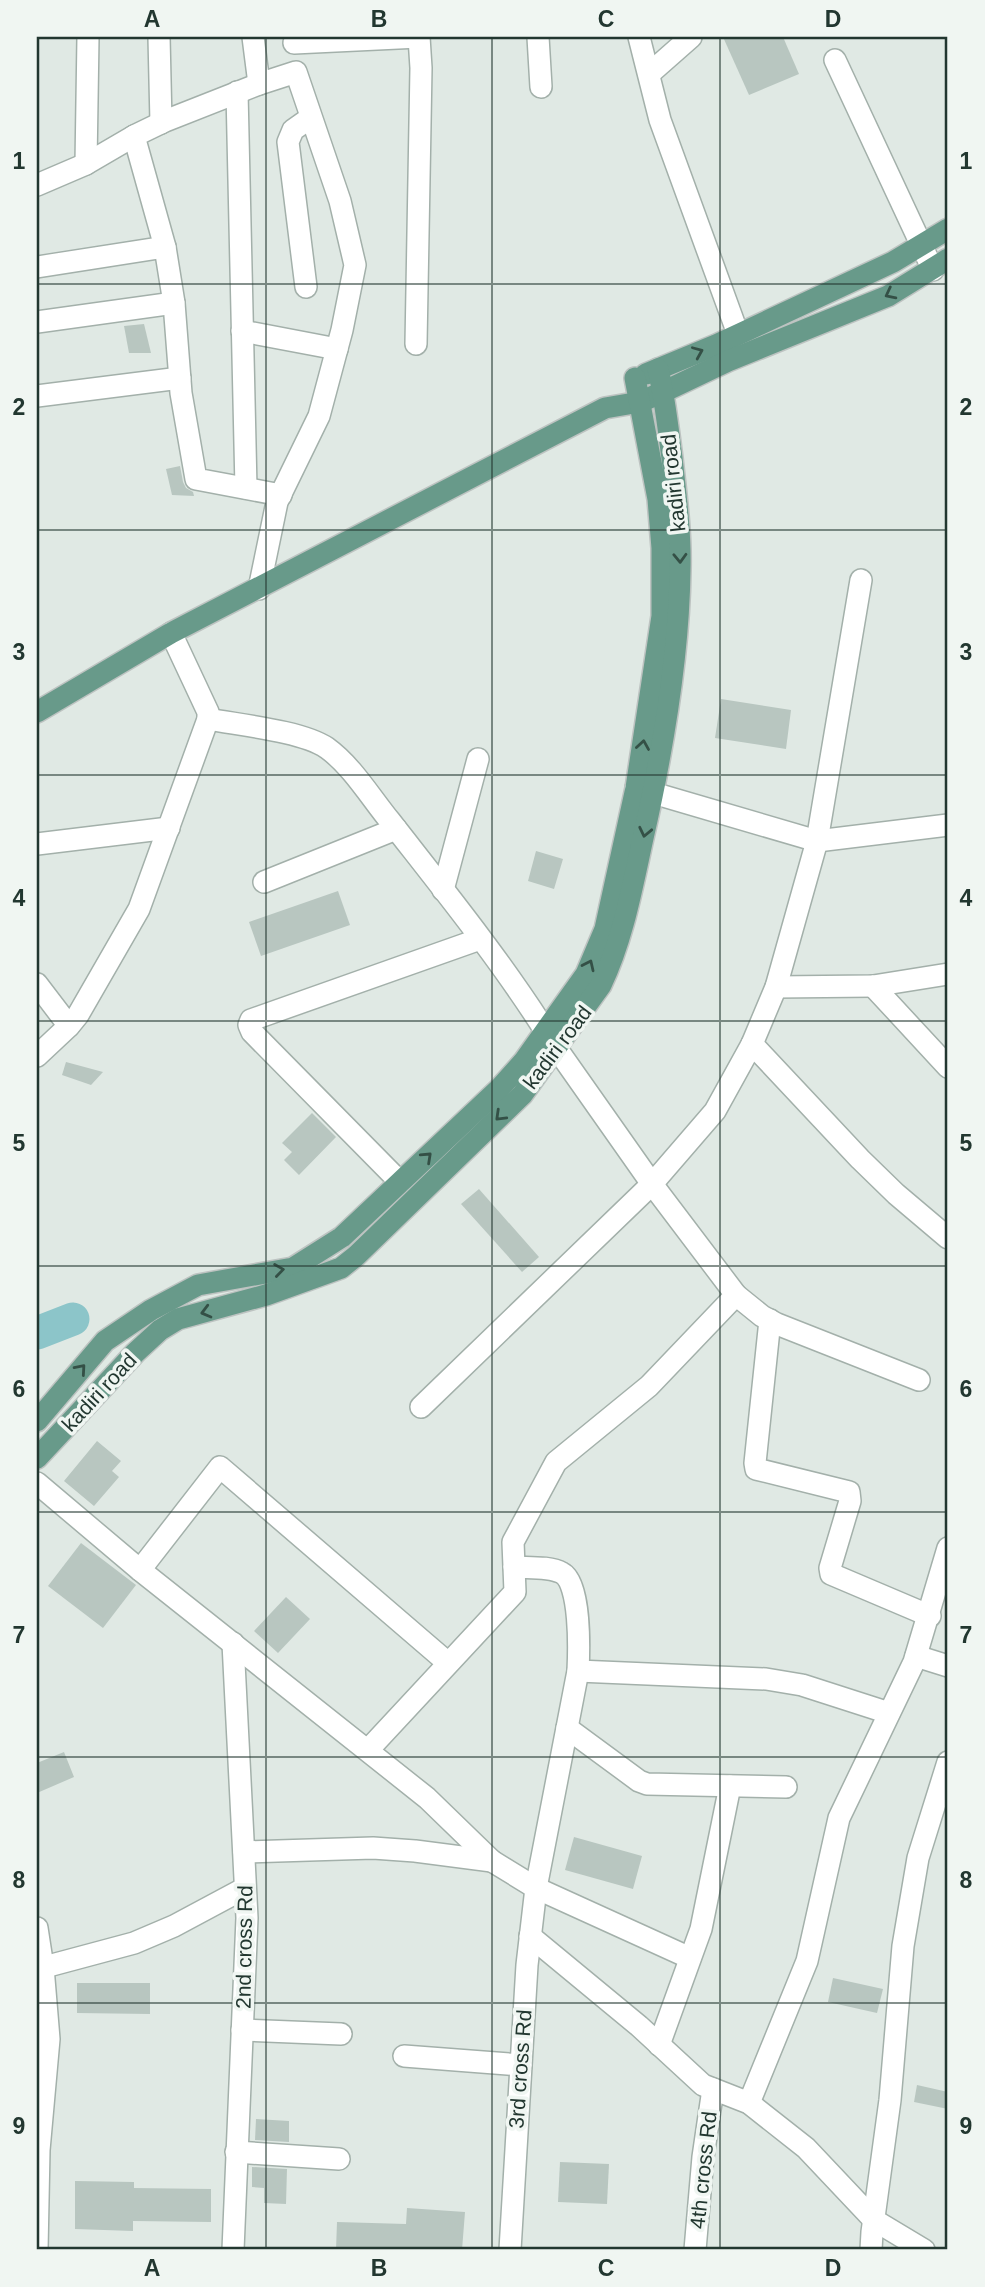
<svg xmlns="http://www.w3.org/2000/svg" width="985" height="2287" font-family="Helvetica,sans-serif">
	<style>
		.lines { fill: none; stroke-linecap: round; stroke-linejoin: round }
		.river { stroke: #8cc5c9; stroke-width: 33 }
		.building { fill: #b8c6c0 }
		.minor-casing { stroke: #a3b0aa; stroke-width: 24 }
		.major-casing { stroke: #bdc3c1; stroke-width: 24 }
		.minor { stroke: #fff; stroke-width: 21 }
		.major { stroke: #689a8a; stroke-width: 21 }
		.oneway { stroke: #345046 }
		.grid { fill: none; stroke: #223730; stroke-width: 2; stroke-opacity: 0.55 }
		.labels { text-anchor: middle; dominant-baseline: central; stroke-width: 7; stroke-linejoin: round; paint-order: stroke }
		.street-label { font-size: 21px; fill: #223730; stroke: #f0f6f2 }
		.neatline { fill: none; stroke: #223730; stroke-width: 2.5 }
		.grid-label { font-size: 23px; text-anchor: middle; font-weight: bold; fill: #223730 }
	</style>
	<rect width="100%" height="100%" fill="#e0e9e4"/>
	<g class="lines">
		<path class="river" d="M 37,1333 L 73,1319"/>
	</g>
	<g class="building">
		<path d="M 723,37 L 783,37 L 799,74 L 749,95 Z"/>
		<path d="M 144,324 L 151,353 L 129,353 L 124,326 Z"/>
		<path d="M 180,466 L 183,482 L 186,488 L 193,492 L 194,496 L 172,495 L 166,469 Z"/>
		<path d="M 721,699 L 791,710 L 786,749 L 715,738 Z"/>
		<path d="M 536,851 L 563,859 L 554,889 L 528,881 Z"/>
		<path d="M 338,891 L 350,925 L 261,956 L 249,922 Z"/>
		<path d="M 66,1062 L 103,1072 L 91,1085 L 62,1075 Z"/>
		<path d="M 312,1113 L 336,1137 L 299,1175 L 284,1160 L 292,1152 L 282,1143 Z"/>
		<path d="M 479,1189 L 539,1257 L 522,1272 L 461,1204 Z"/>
		<path d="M 97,1441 L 121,1461 L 112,1471 L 119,1477 L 94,1506 L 64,1481 Z"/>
		<path d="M 81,1543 L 136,1585 L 103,1628 L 48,1586 Z"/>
		<path d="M 286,1597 L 310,1619 L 278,1653 L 254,1631 Z"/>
		<path d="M 64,1752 L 74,1777 L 37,1793 L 37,1763 Z"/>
		<path d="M 574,1837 L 642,1856 L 633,1889 L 565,1870 Z"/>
		<path d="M 833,1978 L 883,1989 L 877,2013 L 828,2002 Z"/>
		<path d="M 77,1983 L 150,1983 L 150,2014 L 77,2013 Z"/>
		<path d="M 917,2085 L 948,2092 L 948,2109 L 914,2102 Z"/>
		<path d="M 256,2119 L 289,2121 L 289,2142 L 255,2140 Z"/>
		<path d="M 560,2162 L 609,2164 L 607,2204 L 558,2202 Z"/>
		<path d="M 252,2167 L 287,2169 L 286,2204 L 264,2203 L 264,2188 L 252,2187 Z"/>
		<path d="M 75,2181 L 134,2182 L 134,2188 L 211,2189 L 211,2222 L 133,2221 L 133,2231 L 75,2229 Z"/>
		<path d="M 407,2208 L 465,2212 L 462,2250 L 336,2250 L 337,2222 L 406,2224 Z"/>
	</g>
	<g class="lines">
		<defs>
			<g id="minor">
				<path d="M 159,37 L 161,123"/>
				<path d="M 253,37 L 259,84 L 296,72 L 340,201 L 355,265 L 342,330 L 319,416 L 277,502 L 259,589"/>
				<path d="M 538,37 L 541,87"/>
				<path d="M 639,37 L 660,120 L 738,334"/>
				<path d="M 294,43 L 419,37"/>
				<path d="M 835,60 L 933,270"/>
				<path d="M 649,74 L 691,37"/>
				<path d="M 259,84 L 165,121 L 134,136 L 165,247 L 174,303 L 181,393 L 196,479 L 281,495"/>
				<path d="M 237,92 L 246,488"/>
				<path d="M 86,164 L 88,37"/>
				<path d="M 37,185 L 86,164 L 134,136"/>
				<path d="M 37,267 L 165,247"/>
				<path d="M 306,287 L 288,142 L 293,130 L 310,118"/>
				<path d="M 37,322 L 174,303"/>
				<path d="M 242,331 L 337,349"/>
				<path d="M 416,344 L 421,68 L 419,37"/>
				<path d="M 37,396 L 180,378"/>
				<path d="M 208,719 C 239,725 302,731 327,748 C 352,766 371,798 390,821 C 443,889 499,958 546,1032"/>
				<path d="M 636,788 L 817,841 L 948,825"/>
				<path d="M 37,844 L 169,828"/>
				<path d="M 264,882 L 396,829"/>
				<path d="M 443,890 L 478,759"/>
				<path d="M 37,984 L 69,1026 L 37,1056"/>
				<path d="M 873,986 L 948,1067"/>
				<path d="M 776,987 L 873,986 L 948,974"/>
				<path d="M 69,1026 L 78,1015 L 139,909 L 208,719 L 208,712 L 171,633"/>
				<path d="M 752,1044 L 860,1159 L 896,1194 L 948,1238"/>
				<path d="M 557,1049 L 652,1184 L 715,1111 L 752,1044 L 776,987 L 817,841 L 861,580"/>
				<path d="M 400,1182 L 252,1032 L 249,1025 L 251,1020 L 480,939"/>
				<path d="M 736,1295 L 762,1316 L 777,1324 L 919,1380"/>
				<path d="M 770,1320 L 755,1463 L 756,1469 L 849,1492 L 850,1501 L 830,1568 L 831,1574 L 930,1616"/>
				<path d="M 37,1483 L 140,1570 L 427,1798 L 492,1861 L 536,1888 L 690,1958"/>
				<path d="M 140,1570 L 220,1467 L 448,1663"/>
				<path d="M 233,1643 L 247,1918 L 233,2250"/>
				<path d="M 916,1656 L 948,1666"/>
				<path d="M 578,1671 L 766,1679 L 802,1685 L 889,1713"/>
				<path d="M 567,1728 L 639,1781 L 647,1784 L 786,1787"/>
				<path d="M 368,1750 L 515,1592 L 513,1542 L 556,1462 L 649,1386 L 736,1295 L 652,1184 L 421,1407"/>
				<path d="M 244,1852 L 373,1848 L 415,1851 L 492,1861"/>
				<path d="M 37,1928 L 43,1967 L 49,2039 L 39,2150 L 37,2250"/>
				<path d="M 530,1936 L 639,2026 L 703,2085 L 749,2103 L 806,2148 L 874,2220 L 924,2250"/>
				<path d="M 37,1969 L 134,1943 L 174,1926 L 245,1888"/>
				<path d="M 242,2030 L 341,2034"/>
				<path d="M 659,2045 L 701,1929 L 730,1786"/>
				<path d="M 404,2056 L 521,2065"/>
				<path d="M 749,2103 L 807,1961 L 839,1818 L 914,1662 L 948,1548"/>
				<path d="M 236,2152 L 339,2159"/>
				<path d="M 510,2250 L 527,1965 L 536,1888 L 578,1671 C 579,1651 581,1583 562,1573 C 550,1566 528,1568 514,1567"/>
				<path d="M 695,2250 L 703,2157 L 713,2089"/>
				<path d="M 871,2250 L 872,2232 L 890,2100 L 903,1946 L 918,1858 L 948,1762"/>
			</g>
			<g id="major">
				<path d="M 646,374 L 716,345 L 893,262 L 948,229"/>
				<path d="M 37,712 L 171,633 L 605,408 L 640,402 L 663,392 L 728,361 L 888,296 L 948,259"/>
				<path d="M 37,1421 L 105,1341 L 151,1310 L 198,1285 L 293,1268 L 342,1237 L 499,1089 L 524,1061 L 586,974 L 605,929 L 636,788 L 662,616 L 662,548 L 658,499 L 635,378"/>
				<path d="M 37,1458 L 135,1353 L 160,1330 L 178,1319 L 266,1295 L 341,1268 L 356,1256 L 522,1095 L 601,985 C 623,939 632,888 643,838 C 663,750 679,659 680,570 C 681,532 676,495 672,458 C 668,428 665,399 658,369"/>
			</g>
		</defs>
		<use href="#minor" class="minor-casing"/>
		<use href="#major" class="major-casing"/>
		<use href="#minor" class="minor"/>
		<use href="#major" class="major"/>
	</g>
	<defs><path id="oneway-chevron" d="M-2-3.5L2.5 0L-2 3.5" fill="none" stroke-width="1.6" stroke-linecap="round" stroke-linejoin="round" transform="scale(1.75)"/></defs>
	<g class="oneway">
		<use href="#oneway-chevron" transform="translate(890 294) rotate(153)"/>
		<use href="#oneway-chevron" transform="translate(698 352) rotate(-23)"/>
		<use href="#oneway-chevron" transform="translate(680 558) rotate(88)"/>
		<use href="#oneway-chevron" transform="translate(643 745) rotate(-81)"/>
		<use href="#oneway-chevron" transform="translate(645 832) rotate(102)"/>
		<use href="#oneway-chevron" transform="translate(589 965) rotate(-65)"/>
		<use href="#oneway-chevron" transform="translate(500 1116) rotate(136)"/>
		<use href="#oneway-chevron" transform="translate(427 1157) rotate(-43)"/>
		<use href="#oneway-chevron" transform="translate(279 1270) rotate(-8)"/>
		<use href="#oneway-chevron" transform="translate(206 1312) rotate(165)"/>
		<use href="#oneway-chevron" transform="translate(81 1369) rotate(-49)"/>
	</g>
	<path class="grid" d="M 266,37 L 266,2250M 492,37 L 492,2250M 720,37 L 720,2250M 37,284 L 948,284M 37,530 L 948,530M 37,775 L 948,775M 37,1021 L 948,1021M 37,1266 L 948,1266M 37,1512 L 948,1512M 37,1757 L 948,1757M 37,2003 L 948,2003"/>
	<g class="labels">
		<g class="street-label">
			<text transform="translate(673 483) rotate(-96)">kadiri road</text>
			<text transform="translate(557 1047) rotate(-53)">kadiri road</text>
			<text transform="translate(99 1392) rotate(-47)">kadiri road</text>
			<text transform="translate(244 1947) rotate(-89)">2nd cross Rd</text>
			<text transform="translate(520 2069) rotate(-86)">3rd cross Rd</text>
			<text transform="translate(703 2170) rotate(-84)">4th cross Rd</text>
		</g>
	</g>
	<rect width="985" height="2287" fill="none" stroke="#f0f6f2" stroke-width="77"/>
	<rect x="38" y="38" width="908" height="2210" class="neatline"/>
	<g class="grid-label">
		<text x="152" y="27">A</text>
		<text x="379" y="27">B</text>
		<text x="606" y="27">C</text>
		<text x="833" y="27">D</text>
		<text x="19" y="169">1</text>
		<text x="966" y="169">1</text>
		<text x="19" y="415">2</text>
		<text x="966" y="415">2</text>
		<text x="19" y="660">3</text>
		<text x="966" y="660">3</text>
		<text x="19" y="906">4</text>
		<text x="966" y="906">4</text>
		<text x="19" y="1151">5</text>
		<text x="966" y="1151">5</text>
		<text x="19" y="1397">6</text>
		<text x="966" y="1397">6</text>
		<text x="19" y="1643">7</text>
		<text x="966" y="1643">7</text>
		<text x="19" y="1888">8</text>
		<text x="966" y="1888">8</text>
		<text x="19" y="2134">9</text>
		<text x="966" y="2134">9</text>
		<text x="152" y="2276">A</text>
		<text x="379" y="2276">B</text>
		<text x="606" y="2276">C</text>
		<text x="833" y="2276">D</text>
	</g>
</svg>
